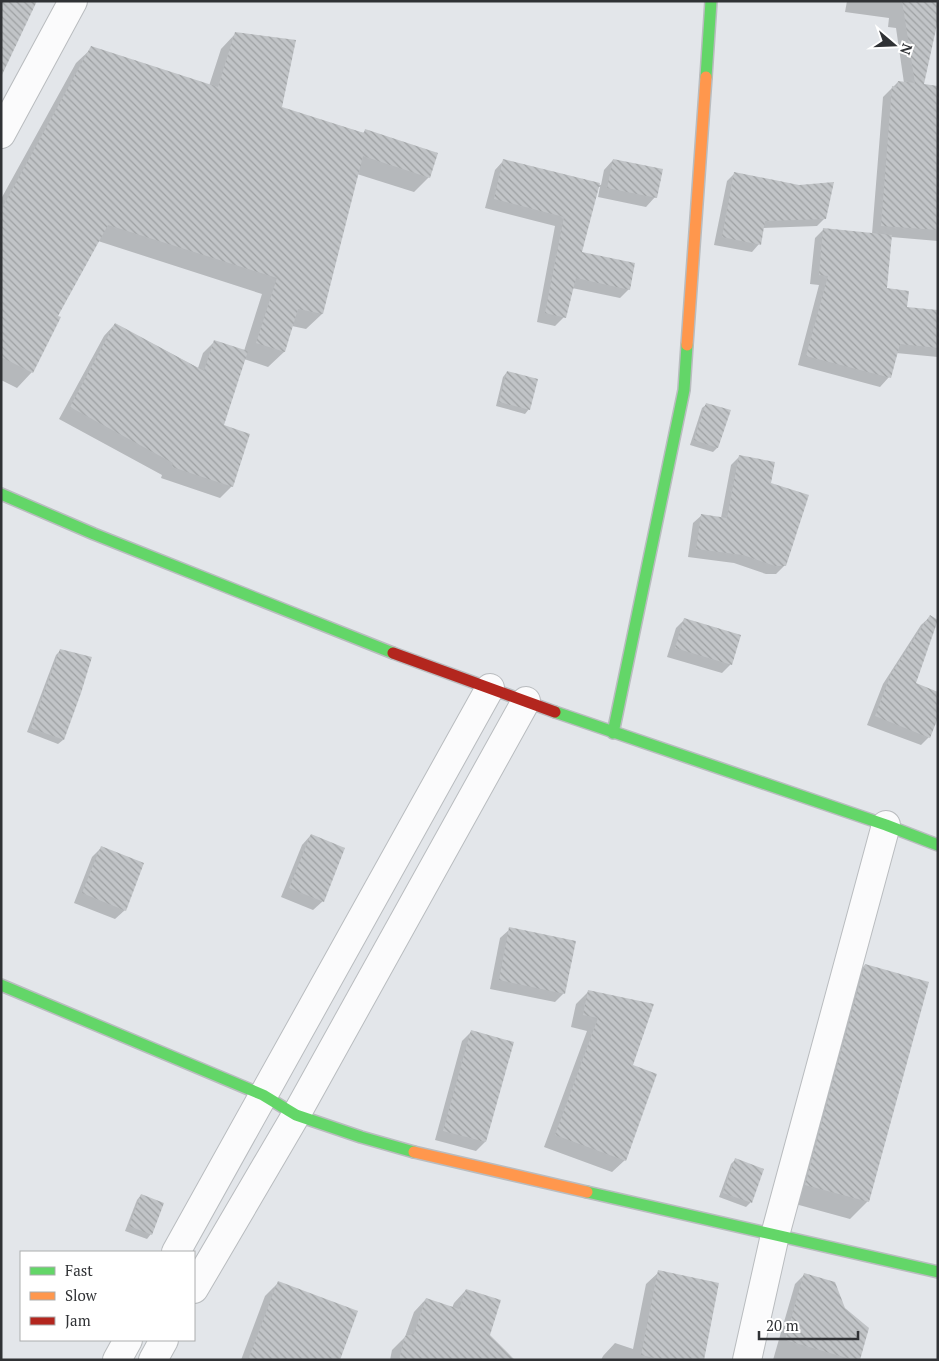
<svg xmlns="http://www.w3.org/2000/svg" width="939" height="1361" font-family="'PT Serif',serif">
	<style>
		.shadow { fill: #0003 }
		.building { fill: url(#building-back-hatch) }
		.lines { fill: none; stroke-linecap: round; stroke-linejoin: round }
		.street-casing { stroke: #b9bcbf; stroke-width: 30 }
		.fast-casing { stroke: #b9bcbf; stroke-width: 14 }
		.slow-casing { stroke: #b9bcbf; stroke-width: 14 }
		.jam-casing { stroke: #b9bcbf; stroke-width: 14 }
		.street { stroke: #fbfbfc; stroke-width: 28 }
		.fast { stroke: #63d668; stroke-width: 11 }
		.slow { stroke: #ff974d; stroke-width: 11 }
		.jam { stroke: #b3261e; stroke-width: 11 }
	</style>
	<defs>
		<pattern id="building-back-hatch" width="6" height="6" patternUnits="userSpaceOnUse" patternTransform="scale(1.25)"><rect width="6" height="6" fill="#c1c4c7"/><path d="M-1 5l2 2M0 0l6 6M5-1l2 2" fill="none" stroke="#9da0a2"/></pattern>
	</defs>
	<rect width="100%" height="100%" fill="#e3e6ea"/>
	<g class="shadow">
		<path d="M 847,1 L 938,1 L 922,85 L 938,87 L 938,241 L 891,237 L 886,289 L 905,308 L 938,311 L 938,357 L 896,353 L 889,377 L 880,387 L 798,365 L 819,285 L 810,284 L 815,238 L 824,229 L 872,234 L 883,97 L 898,82 L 904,83 L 896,28 L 888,27 L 889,18 L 845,12 Z"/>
		<path d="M 236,33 L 281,108 L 363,133 L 365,131 L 429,177 L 414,192 L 357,174 L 322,314 L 306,329 L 292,326 L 284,352 L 268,367 L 244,359 L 222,426 L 232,486 L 220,498 L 161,478 L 162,475 L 59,419 L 104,336 L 115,324 L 198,368 L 203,353 L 215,341 L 244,351 L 262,294 L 98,241 L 56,316 L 32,372 L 17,388 L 1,380 L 1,199 L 76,63 L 92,48 L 209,86 L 221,49 Z"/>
		<path d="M 504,160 L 601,185 L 604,170 L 613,160 L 655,197 L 646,207 L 598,197 L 600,187 L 598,187 L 581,253 L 629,289 L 620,298 L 572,288 L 564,317 L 555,326 L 537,322 L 555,226 L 485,208 L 495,170 Z"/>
		<path d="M 735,173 L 825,218 L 817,226 L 763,228 L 759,244 L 752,252 L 714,245 L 727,181 Z"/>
		<path d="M 507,372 L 529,409 L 525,414 L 496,406 L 503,377 Z"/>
		<path d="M 707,404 L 717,448 L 713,452 L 690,445 L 702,408 Z"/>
		<path d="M 739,457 L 770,484 L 785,565 L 776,574 L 766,574 L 734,563 L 688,557 L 693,523 L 702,515 L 721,518 L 731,465 Z"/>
		<path d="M 930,617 L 915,683 L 929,737 L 921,745 L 867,725 L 883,684 L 921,625 Z"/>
		<path d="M 685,619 L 731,664 L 722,673 L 667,657 L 676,628 Z"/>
		<path d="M 61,650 L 80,693 L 63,740 L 58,744 L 27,732 L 56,655 Z"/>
		<path d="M 311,835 L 323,901 L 313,910 L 281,897 L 302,845 Z"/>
		<path d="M 101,848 L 125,910 L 115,919 L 74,903 L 92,857 Z"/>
		<path d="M 510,929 L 564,993 L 555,1002 L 490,989 L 500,938 Z"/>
		<path d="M 865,965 L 868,1201 L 850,1219 L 788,1202 L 848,982 Z"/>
		<path d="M 589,991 L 632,1066 L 625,1160 L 612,1172 L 544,1147 L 587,1031 L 571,1027 L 576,1004 Z"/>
		<path d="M 471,1032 L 485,1142 L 476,1151 L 435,1140 L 462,1041 Z"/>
		<path d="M 735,1160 L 762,1169 L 750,1203 L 746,1207 L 719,1197 L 731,1164 Z"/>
		<path d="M 141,1195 L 151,1234 L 147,1239 L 125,1231 L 137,1200 Z"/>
		<path d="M 659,1272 L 702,1360 L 601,1360 L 603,1356 L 615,1343 L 633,1349 L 646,1284 Z"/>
		<path d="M 804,1275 L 858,1360 L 773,1360 L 795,1284 Z"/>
		<path d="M 278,1283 L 339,1360 L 241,1360 L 265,1296 Z"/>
		<path d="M 466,1290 L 488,1335 L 498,1360 L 390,1360 L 392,1350 L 405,1337 L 414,1312 L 426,1299 L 452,1308 L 454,1303 Z"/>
	</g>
	<g class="building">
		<path d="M 1,1 L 37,1 L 1,77 Z"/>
		<path d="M 902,1 L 938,1 L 938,20 L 924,84 L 938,86 L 938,230 L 881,226 L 892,86 L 897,87 L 898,81 L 915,83 Z"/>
		<path d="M 235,32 L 296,40 L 282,107 L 364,133 L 365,129 L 438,153 L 430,178 L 363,156 L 323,314 L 298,309 L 285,352 L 256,343 L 277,278 L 108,225 L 58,316 L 61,317 L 33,373 L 1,357 L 1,210 L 91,46 L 218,87 Z"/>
		<path d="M 503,159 L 600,183 L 582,252 L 635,263 L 630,290 L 576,278 L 566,318 L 545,313 L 564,217 L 494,199 Z"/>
		<path d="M 613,159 L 663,169 L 657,198 L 607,188 Z"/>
		<path d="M 734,172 L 799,185 L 834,182 L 826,219 L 765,221 L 761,245 L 722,237 Z"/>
		<path d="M 823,228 L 892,235 L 887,288 L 909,291 L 907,307 L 938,310 L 938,348 L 900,344 L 891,378 L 806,356 L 828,276 L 819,275 Z"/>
		<path d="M 115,323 L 204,371 L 214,340 L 248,351 L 224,425 L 250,434 L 233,487 L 172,467 L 173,463 L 70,407 Z"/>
		<path d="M 507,371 L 538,379 L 530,410 L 499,402 Z"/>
		<path d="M 706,403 L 731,410 L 718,448 L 694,440 Z"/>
		<path d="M 739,455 L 775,462 L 771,483 L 809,495 L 786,566 L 775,566 L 743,555 L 696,549 L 701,514 L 727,518 Z"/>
		<path d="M 930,615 L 938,620 L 916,683 L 938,692 L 938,718 L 930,738 L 875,716 L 891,674 Z"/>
		<path d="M 684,618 L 741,635 L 732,665 L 675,648 Z"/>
		<path d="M 60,649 L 92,657 L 81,693 L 64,740 L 31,728 Z"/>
		<path d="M 311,834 L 345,848 L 324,902 L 289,888 Z"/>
		<path d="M 101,846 L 144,863 L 126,911 L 82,893 Z"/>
		<path d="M 509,927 L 576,941 L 565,994 L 499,980 Z"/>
		<path d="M 865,964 L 929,982 L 869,1202 L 805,1185 Z"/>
		<path d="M 588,990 L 654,1004 L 633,1065 L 657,1074 L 626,1161 L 555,1135 L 598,1018 L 583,1015 Z"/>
		<path d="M 471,1030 L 514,1042 L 486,1142 L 443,1131 Z"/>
		<path d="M 735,1158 L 764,1169 L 752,1203 L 723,1193 Z"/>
		<path d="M 141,1194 L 164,1203 L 152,1235 L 129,1226 Z"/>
		<path d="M 658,1270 L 719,1283 L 704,1360 L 664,1360 L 641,1355 Z"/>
		<path d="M 804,1273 L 835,1282 L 845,1308 L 869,1328 L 860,1360 L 854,1360 L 785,1340 Z"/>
		<path d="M 278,1281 L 358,1311 L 340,1360 L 248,1360 Z"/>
		<path d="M 466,1289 L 501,1300 L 490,1335 L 515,1360 L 399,1360 L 405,1336 L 414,1334 L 426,1298 L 459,1309 Z"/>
	</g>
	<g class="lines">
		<defs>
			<g id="street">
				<path d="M 1,134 L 73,1"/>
				<path d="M 176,1252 L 490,688"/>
				<path d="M 194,1289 L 296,1115 L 526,701"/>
				<path d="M 117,1360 L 128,1340"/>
				<path d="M 153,1360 L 164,1340"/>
				<path d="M 747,1360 L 775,1235 L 886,825"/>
			</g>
			<g id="fast">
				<path d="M 706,77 L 711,1"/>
				<path d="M 1,494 L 94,534 L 393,653"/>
				<path d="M 555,712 L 886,825 L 938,845"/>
				<path d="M 613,733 L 684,390 L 687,345"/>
				<path d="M 1,985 L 263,1095 L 296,1115 L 361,1137 L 414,1152"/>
				<path d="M 587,1192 L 938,1272"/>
			</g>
			<g id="slow">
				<path d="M 687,345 L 706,77"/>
				<path d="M 414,1152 L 587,1192"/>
			</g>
			<path id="jam" d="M 393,653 L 555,712"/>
		</defs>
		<use href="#street" class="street-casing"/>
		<use href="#fast" class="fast-casing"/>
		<use href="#slow" class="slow-casing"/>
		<use href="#jam" class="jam-casing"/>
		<use href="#street" class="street"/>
		<use href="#fast" class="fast"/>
		<use href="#slow" class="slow"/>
		<use href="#jam" class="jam"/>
	</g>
	<rect width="939" height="1361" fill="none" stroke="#303235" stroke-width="5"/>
	<rect x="20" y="1251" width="175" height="90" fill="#ffffff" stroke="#acadae"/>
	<rect x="30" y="1267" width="25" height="8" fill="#63d668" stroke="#acadae"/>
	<text x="65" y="1276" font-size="15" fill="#303235">Fast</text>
	<rect x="30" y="1292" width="25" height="8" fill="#ff974d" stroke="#acadae"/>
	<text x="65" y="1301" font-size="15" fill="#303235">Slow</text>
	<rect x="30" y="1317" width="25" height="8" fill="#b3261e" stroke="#acadae"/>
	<text x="65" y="1326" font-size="15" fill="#303235">Jam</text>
	<g transform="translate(894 45) rotate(109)" stroke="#ffffff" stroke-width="4" paint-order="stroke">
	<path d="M0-4L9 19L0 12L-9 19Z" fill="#303235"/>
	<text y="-8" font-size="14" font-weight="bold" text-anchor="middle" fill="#303235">N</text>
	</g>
	<path d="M759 1331v8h99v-8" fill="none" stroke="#303235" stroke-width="2.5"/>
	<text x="766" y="1331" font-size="15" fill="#303235" stroke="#ffffff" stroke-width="4" paint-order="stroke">20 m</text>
</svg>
